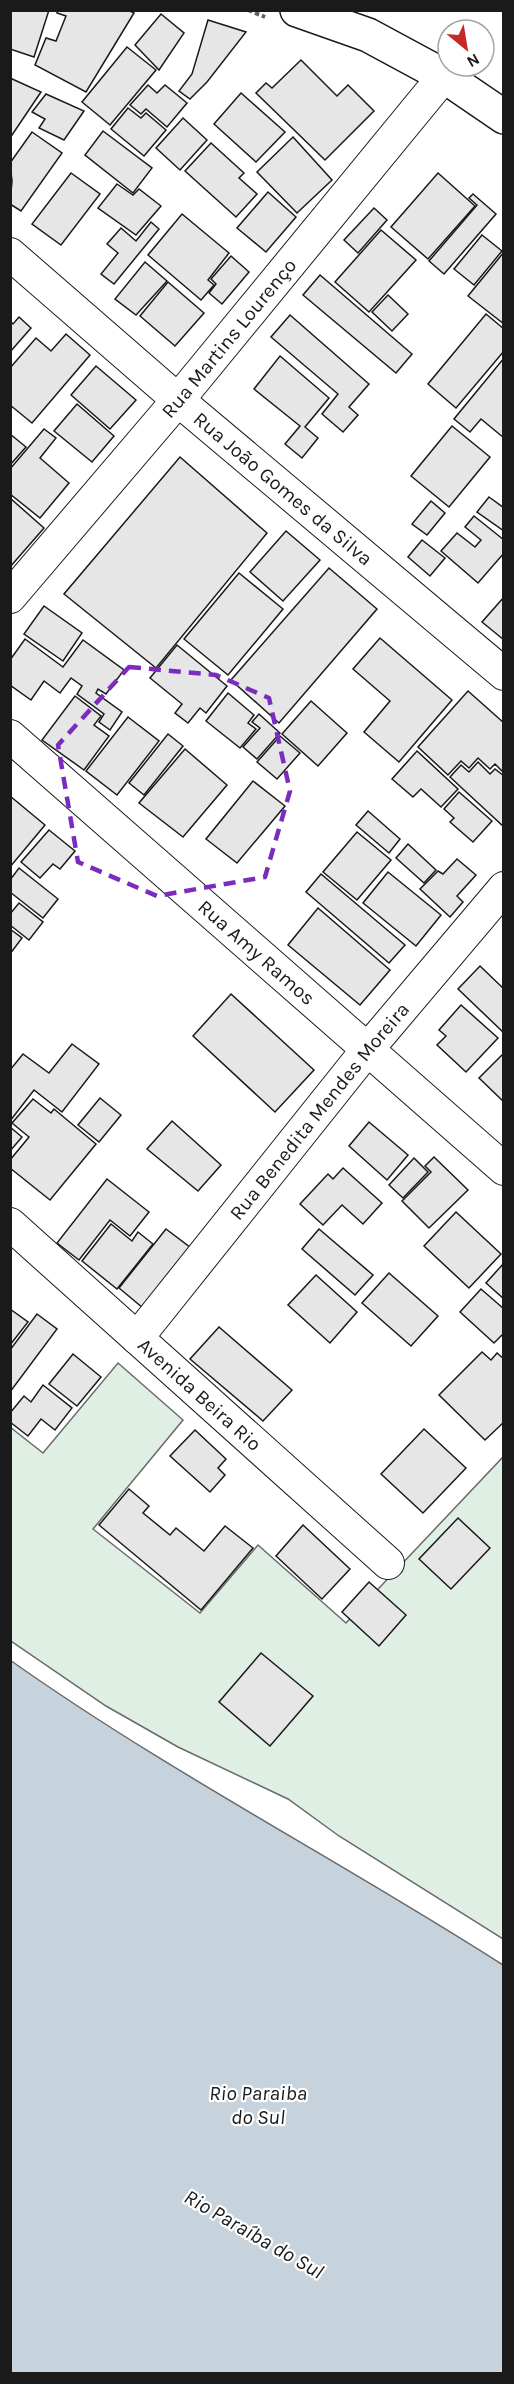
<svg xmlns="http://www.w3.org/2000/svg" width="514" height="2384" font-family="Karla,sans-serif">
	<style>
		.green { fill: #e0efe3; stroke: #6a6a6a; stroke-width: 1.5 }
		.water { fill: #c6d2dc; stroke: #6a6a6a; stroke-width: 1.5 }
		.building { fill: #e6e6e6; stroke: #1a1a1a; stroke-width: 1.5 }
		.lines { fill: none; stroke-linecap: round; stroke-linejoin: round }
		.street-casing { stroke: #1a1a1a; stroke-width: 34 }
		.secondary-casing { stroke: #1a1a1a; stroke-width: 36 }
		.path { stroke: #5f5f5f; stroke-width: 4; stroke-dasharray: 4.5 3; stroke-linecap: butt }
		.street { stroke: #fff; stroke-width: 32 }
		.secondary { stroke: #fff; stroke-width: 33 }
		.marked { fill: none; stroke: #7b2cbf; stroke-width: 4.5; stroke-dasharray: 12 8; stroke-linejoin: round }
		.labels { text-anchor: middle; dominant-baseline: central; stroke-width: 4.5; stroke-linejoin: round; paint-order: stroke }
		.street-label { font-size: 20px; fill: #1a1a1a; stroke: #fff }
		.water-label { font-size: 21px; font-style: italic; fill: #1a1a1a; stroke: #fff }
	</style>
	<rect width="100%" height="100%" fill="#fff"/>
	<path class="green" d="M 118,1363 L 183,1420 L 93,1529 L 200,1613 L 258,1545 L 346,1623 L 503,1457 L 503,1939 L 339,1836 L 288,1799 L 178,1747 L 106,1706 L 11,1641 L 10,1427 L 43,1453 Z"/>
	<path class="water" d="M 10,1660 C 168,1772 341,1861 503,1965 L 503,2373 L 11,2373 Z"/>
	<g class="building">
		<path d="M 10,10 L 49,10 L 34,57 L 10,49 Z"/>
		<path d="M 58,10 L 128,10 L 134,13 L 86,92 L 35,65 L 46,38 L 56,41 L 66,16 L 57,13 Z"/>
		<path d="M 161,14 L 184,33 L 159,70 L 135,45 Z"/>
		<path d="M 208,20 L 246,32 L 207,82 L 190,99 L 179,91 L 192,74 Z"/>
		<path d="M 127,47 L 156,70 L 110,125 L 82,102 Z"/>
		<path d="M 301,60 L 337,96 L 348,85 L 374,111 L 325,160 L 256,93 L 266,83 L 272,88 Z"/>
		<path d="M 10,78 L 41,92 L 10,138 Z"/>
		<path d="M 148,85 L 157,93 L 165,85 L 187,103 L 167,127 L 146,109 L 141,114 L 130,105 Z"/>
		<path d="M 241,93 L 285,132 L 256,162 L 214,124 Z"/>
		<path d="M 46,94 L 84,111 L 64,140 L 39,128 L 45,119 L 32,112 Z"/>
		<path d="M 128,108 L 141,118 L 146,113 L 166,130 L 144,156 L 111,129 Z"/>
		<path d="M 183,118 L 207,140 L 180,170 L 156,148 Z"/>
		<path d="M 103,131 L 152,168 L 133,193 L 85,155 Z"/>
		<path d="M 32,132 L 62,153 L 21,211 L 10,204 L 12,181 L 10,163 Z"/>
		<path d="M 293,137 L 332,180 L 297,213 L 257,172 Z"/>
		<path d="M 211,143 L 244,173 L 239,178 L 257,194 L 236,217 L 185,171 Z"/>
		<path d="M 71,173 L 100,194 L 61,245 L 32,224 Z"/>
		<path d="M 438,173 L 475,206 L 428,259 L 391,227 Z"/>
		<path d="M 117,184 L 133,195 L 139,189 L 161,206 L 136,235 L 98,208 Z"/>
		<path d="M 268,192 L 296,217 L 266,252 L 237,228 Z"/>
		<path d="M 473,194 L 496,214 L 444,274 L 429,261 L 477,205 L 469,198 Z"/>
		<path d="M 374,208 L 387,220 L 358,253 L 344,240 Z"/>
		<path d="M 182,214 L 229,253 L 208,280 L 214,285 L 201,300 L 148,255 Z"/>
		<path d="M 151,222 L 159,229 L 114,284 L 101,274 L 118,253 L 107,244 L 121,228 L 136,241 Z"/>
		<path d="M 381,230 L 416,260 L 369,312 L 335,282 Z"/>
		<path d="M 482,235 L 502,251 L 474,285 L 454,269 Z"/>
		<path d="M 504,252 L 504,324 L 468,296 Z"/>
		<path d="M 231,256 L 249,272 L 222,304 L 209,293 L 216,284 L 211,279 Z"/>
		<path d="M 145,262 L 167,281 L 136,315 L 115,299 Z"/>
		<path d="M 320,275 L 412,354 L 396,373 L 303,295 Z"/>
		<path d="M 168,282 L 204,313 L 175,346 L 140,316 Z"/>
		<path d="M 388,295 L 408,314 L 392,331 L 372,312 Z"/>
		<path d="M 486,314 L 504,329 L 504,351 L 456,408 L 428,384 Z"/>
		<path d="M 290,315 L 369,384 L 349,407 L 358,415 L 343,432 L 322,414 L 338,394 L 271,337 Z"/>
		<path d="M 19,317 L 31,328 L 10,352 L 10,321 L 13,324 Z"/>
		<path d="M 66,334 L 90,355 L 32,423 L 10,405 L 10,368 L 36,338 L 51,351 Z"/>
		<path d="M 280,356 L 329,398 L 305,427 L 318,438 L 302,458 L 285,444 L 300,426 L 254,389 Z"/>
		<path d="M 504,358 L 504,438 L 481,419 L 470,432 L 454,419 Z"/>
		<path d="M 96,366 L 136,400 L 110,429 L 71,395 Z"/>
		<path d="M 77,404 L 114,436 L 92,462 L 54,431 Z"/>
		<path d="M 452,426 L 490,457 L 449,507 L 411,476 Z"/>
		<path d="M 44,429 L 56,438 L 40,458 L 69,483 L 40,518 L 10,494 L 10,469 Z"/>
		<path d="M 10,434 L 26,447 L 10,465 Z"/>
		<path d="M 180,457 L 267,533 L 156,668 L 64,594 Z"/>
		<path d="M 489,497 L 504,508 L 504,531 L 477,512 Z"/>
		<path d="M 10,498 L 44,528 L 10,567 Z"/>
		<path d="M 431,501 L 445,513 L 427,535 L 412,524 Z"/>
		<path d="M 474,516 L 504,540 L 504,553 L 478,583 L 441,551 L 457,533 L 475,547 L 481,540 L 465,527 Z"/>
		<path d="M 286,531 L 320,560 L 283,601 L 250,572 Z"/>
		<path d="M 422,540 L 445,558 L 430,576 L 408,557 Z"/>
		<path d="M 329,568 L 377,609 L 279,723 L 231,680 Z"/>
		<path d="M 239,573 L 283,609 L 228,675 L 184,639 Z"/>
		<path d="M 504,597 L 504,640 L 482,622 Z"/>
		<path d="M 44,606 L 82,633 L 63,661 L 24,634 Z"/>
		<path d="M 380,638 L 452,700 L 399,762 L 364,732 L 390,701 L 353,669 Z"/>
		<path d="M 25,639 L 63,667 L 83,640 L 124,670 L 106,694 L 98,689 L 96,693 L 122,712 L 110,730 L 99,722 L 104,714 L 77,694 L 82,686 L 71,678 L 60,693 L 44,681 L 31,700 L 10,685 L 10,660 Z"/>
		<path d="M 177,645 L 227,686 L 206,713 L 200,708 L 188,723 L 175,713 L 182,704 L 150,678 Z"/>
		<path d="M 468,691 L 504,723 L 504,773 L 495,764 L 490,769 L 478,758 L 469,768 L 461,761 L 448,775 L 418,747 Z"/>
		<path d="M 228,693 L 254,715 L 248,723 L 256,729 L 240,748 L 206,721 Z"/>
		<path d="M 75,696 L 101,716 L 94,725 L 109,736 L 84,770 L 42,740 Z"/>
		<path d="M 311,701 L 347,733 L 318,766 L 282,734 Z"/>
		<path d="M 259,714 L 280,733 L 257,759 L 243,747 L 260,728 L 252,722 Z"/>
		<path d="M 128,717 L 159,741 L 117,795 L 86,771 Z"/>
		<path d="M 168,734 L 183,746 L 144,795 L 129,783 Z"/>
		<path d="M 280,736 L 300,753 L 277,779 L 257,762 Z"/>
		<path d="M 185,749 L 227,785 L 183,837 L 139,803 Z"/>
		<path d="M 417,751 L 458,789 L 441,807 L 421,789 L 413,797 L 392,779 Z"/>
		<path d="M 478,762 L 490,774 L 495,769 L 504,776 L 504,827 L 450,777 L 461,765 L 469,772 Z"/>
		<path d="M 253,781 L 285,806 L 237,863 L 206,839 Z"/>
		<path d="M 459,792 L 492,821 L 473,842 L 450,822 L 454,818 L 444,809 Z"/>
		<path d="M 10,796 L 45,825 L 10,867 Z"/>
		<path d="M 368,811 L 400,839 L 389,853 L 356,825 Z"/>
		<path d="M 49,830 L 75,851 L 60,869 L 53,864 L 40,878 L 21,862 Z"/>
		<path d="M 357,832 L 391,860 L 357,900 L 323,872 Z"/>
		<path d="M 408,844 L 436,870 L 424,883 L 396,858 Z"/>
		<path d="M 457,859 L 476,875 L 457,896 L 463,902 L 450,917 L 420,889 L 438,871 L 443,874 Z"/>
		<path d="M 19,868 L 58,899 L 43,918 L 10,892 L 10,880 Z"/>
		<path d="M 388,872 L 441,915 L 416,946 L 363,903 Z"/>
		<path d="M 321,874 L 405,945 L 389,963 L 306,892 Z"/>
		<path d="M 19,903 L 43,922 L 29,940 L 10,925 L 10,914 Z"/>
		<path d="M 318,908 L 390,970 L 360,1005 L 288,945 Z"/>
		<path d="M 10,929 L 22,938 L 10,954 Z"/>
		<path d="M 480,966 L 504,989 L 504,1033 L 458,989 Z"/>
		<path d="M 231,994 L 314,1070 L 275,1112 L 193,1036 Z"/>
		<path d="M 461,1005 L 498,1038 L 466,1072 L 437,1045 L 446,1036 L 439,1030 Z"/>
		<path d="M 72,1044 L 99,1064 L 62,1112 L 34,1090 L 10,1121 L 10,1070 L 23,1054 L 49,1073 Z"/>
		<path d="M 504,1053 L 504,1102 L 479,1078 Z"/>
		<path d="M 100,1098 L 121,1115 L 99,1142 L 78,1125 Z"/>
		<path d="M 33,1099 L 51,1113 L 54,1109 L 96,1144 L 50,1200 L 10,1168 L 10,1160 L 29,1137 L 12,1123 Z"/>
		<path d="M 172,1121 L 221,1165 L 198,1191 L 147,1149 Z"/>
		<path d="M 369,1122 L 408,1155 L 387,1180 L 349,1146 Z"/>
		<path d="M 10,1127 L 22,1137 L 10,1151 Z"/>
		<path d="M 434,1157 L 468,1190 L 429,1228 L 402,1201 L 431,1172 L 425,1166 Z"/>
		<path d="M 414,1158 L 428,1172 L 403,1198 L 389,1185 Z"/>
		<path d="M 343,1168 L 382,1203 L 363,1224 L 342,1205 L 323,1225 L 300,1204 L 328,1174 L 333,1179 Z"/>
		<path d="M 107,1179 L 149,1212 L 130,1236 L 110,1220 L 79,1260 L 57,1243 Z"/>
		<path d="M 456,1212 L 501,1254 L 469,1288 L 424,1246 Z"/>
		<path d="M 111,1224 L 132,1241 L 138,1232 L 153,1244 L 117,1289 L 82,1261 Z"/>
		<path d="M 166,1229 L 191,1248 L 143,1308 L 119,1288 Z"/>
		<path d="M 319,1229 L 373,1275 L 355,1295 L 302,1249 Z"/>
		<path d="M 503,1264 L 504,1265 L 504,1299 L 486,1283 Z"/>
		<path d="M 389,1273 L 438,1316 L 411,1346 L 362,1303 Z"/>
		<path d="M 316,1275 L 357,1312 L 330,1343 L 288,1305 Z"/>
		<path d="M 481,1289 L 504,1309 L 504,1333 L 494,1343 L 460,1312 Z"/>
		<path d="M 10,1309 L 28,1322 L 10,1345 Z"/>
		<path d="M 37,1314 L 57,1329 L 10,1392 L 10,1350 Z"/>
		<path d="M 219,1327 L 292,1390 L 263,1421 L 190,1359 Z"/>
		<path d="M 482,1352 L 491,1360 L 497,1353 L 504,1359 L 504,1422 L 485,1440 L 439,1395 Z"/>
		<path d="M 73,1354 L 101,1377 L 77,1406 L 49,1384 Z"/>
		<path d="M 43,1385 L 72,1408 L 55,1430 L 41,1419 L 28,1436 L 10,1422 L 10,1413 L 24,1396 L 31,1402 Z"/>
		<path d="M 424,1429 L 466,1468 L 423,1513 L 381,1474 Z"/>
		<path d="M 195,1430 L 226,1459 L 218,1468 L 225,1475 L 210,1492 L 170,1456 Z"/>
		<path d="M 129,1489 L 149,1506 L 143,1513 L 170,1535 L 176,1528 L 204,1551 L 225,1526 L 253,1548 L 201,1610 L 99,1525 Z"/>
		<path d="M 458,1518 L 490,1548 L 451,1589 L 419,1559 Z"/>
		<path d="M 303,1525 L 350,1569 L 322,1599 L 276,1556 Z"/>
		<path d="M 369,1582 L 406,1615 L 379,1646 L 342,1612 Z"/>
		<path d="M 261,1653 L 313,1696 L 270,1746 L 219,1702 Z"/>
	</g>
	<g class="lines">
		<defs>
			<g id="street">
				<path id="s1" d="M 10,254 L 178,400 L 504,674"/>
				<path id="s2" d="M 10,597 L 178,400 L 444,76"/>
				<path id="s3" d="M 10,736 L 504,1169"/>
				<path id="s4" d="M 10,1224 L 388,1563"/>
				<path id="s5" d="M 137,1338 L 367,1050 L 504,888"/>
			</g>
			<path id="secondary" d="M 297,10 L 368,35 L 444,76 L 504,117"/>
		</defs>
		<use href="#street" class="street-casing"/>
		<use href="#secondary" class="secondary-casing"/>
		<path class="path" d="M 248,10 L 265,17"/>
		<use href="#street" class="street"/>
		<use href="#secondary" class="secondary"/>
	</g>
	<path class="marked" d="M 129,667 L 216,675 L 269,698 L 290,791 L 265,877 L 157,896 L 78,862 L 58,745 Z"/>
	<g class="labels">
		<g class="street-label">
			<text stroke="none"><textPath href="#s2" startOffset="339">Rua Martins Lourenço</textPath></text>
			<text stroke="none"><textPath href="#s1" startOffset="360">Rua João Gomes da Silva</textPath></text>
			<text stroke="none"><textPath href="#s3" startOffset="328">Rua Amy Ramos</textPath></text>
			<text stroke="none"><textPath href="#s5" startOffset="291">Rua Benedita Mendes Moreira</textPath></text>
			<text stroke="none"><textPath href="#s4" startOffset="255">Avenida Beira Rio</textPath></text>
		</g>
		<g class="water-label">
			<text x="258" y="2093">Rio Paraiba<tspan x="258" dy="24">do Sul</tspan></text>
			<text transform="translate(254 2234) rotate(30)">Rio Paraíba do Sul</text>
		</g>
	</g>
	<rect width="514" height="2384" fill="none" stroke="#1a1a1a" stroke-width="24"/>
	<g transform="translate(466 48) rotate(150)"><circle r="28" fill="#ffffff" stroke="#a3a3a3" stroke-width="1.5"/>
	<path d="M0-4.5L10 22L0 15L-10 22Z" fill="#c62828"/>
	<text y="-9" font-size="16" font-weight="bold" text-anchor="middle" fill="#1a1a1a">N</text>
	</g>
</svg>
